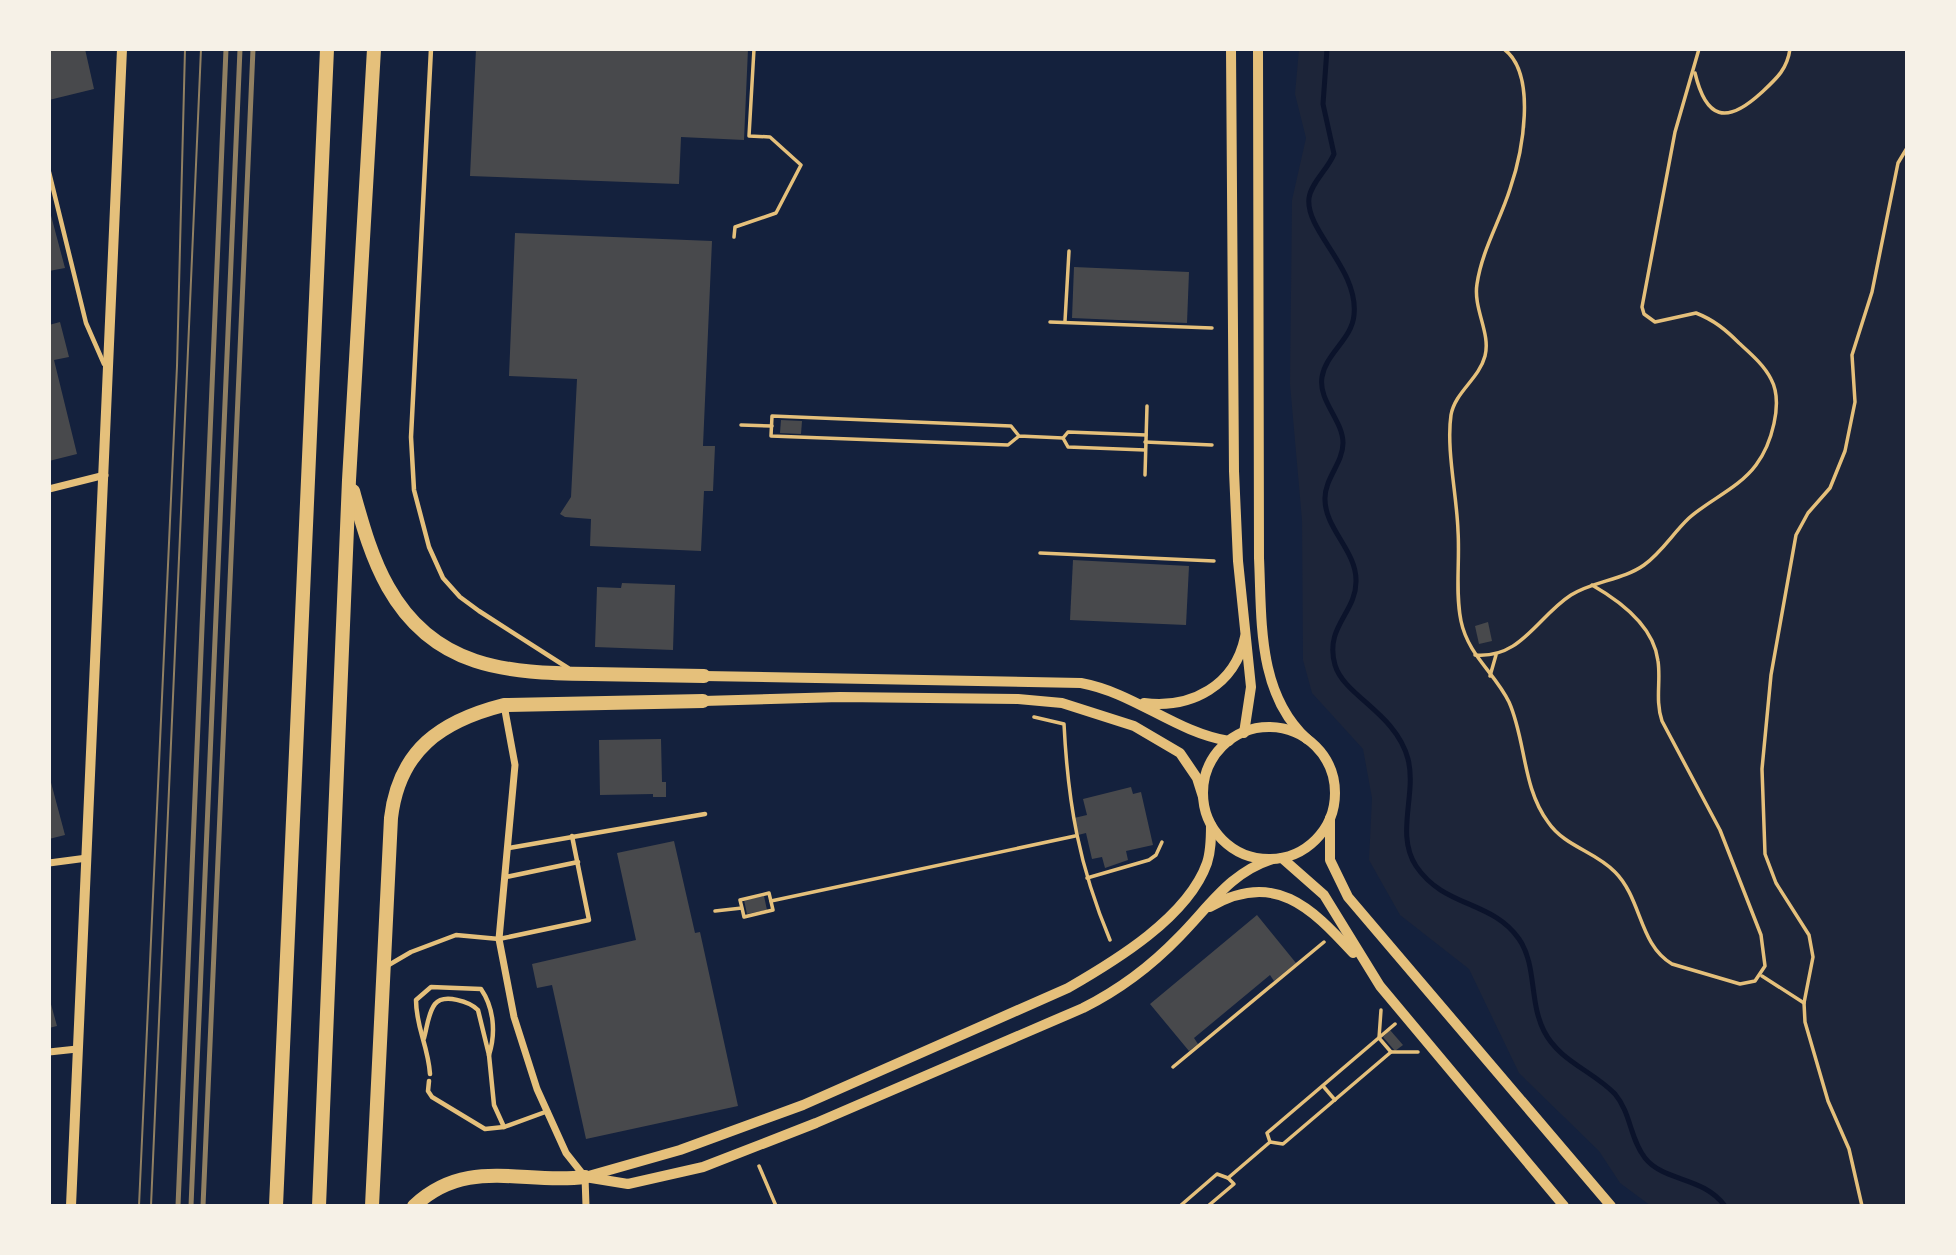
<svg xmlns="http://www.w3.org/2000/svg" width="1956" height="1255" font-family="'IBM Plex Sans',sans-serif">
	<style>
		.green { fill: #1d2539 }
		.lines { fill: none; stroke-linecap: round; stroke-linejoin: round }
		.stream { stroke: #0b132b; stroke-width: 5 }
		.building { fill: #48494c }
		.path { stroke: #e5c07b; stroke-width: 3.5 }
		.service { stroke: #e5c07b; stroke-width: 4.5 }
		.minor { stroke: #e5c07b; stroke-width: 7 }
		.tertiary { stroke: #e5c07b; stroke-width: 10 }
		.trunk { stroke: #e5c07b; stroke-width: 14 }
		.tram { stroke: #918062; stroke-width: 2 }
		.rail { stroke: #918062; stroke-width: 5 }
	</style>
	<rect width="100%" height="100%" fill="#14213d"/>
	<path class="green" d="M 1299,49 L 1907,49 L 1907,1206 L 1651,1206 L 1620,1183 L 1599,1151 L 1519,1073 L 1469,969 L 1400,915 L 1369,860 L 1372,798 L 1363,749 L 1312,693 L 1303,660 L 1302,520 L 1290,384 L 1292,200 L 1306,138 L 1295,94 Z"/>
	<g class="lines">
		<path class="stream" d="M 1327,49 L 1323,104 L 1334,154 C 1328,169 1311,183 1309,198 C 1305,231 1359,269 1354,315 C 1352,339 1326,353 1322,377 C 1318,401 1343,420 1343,443 C 1343,463 1325,478 1325,498 C 1324,528 1356,550 1356,580 C 1357,613 1324,626 1335,665 C 1344,696 1396,713 1408,759 C 1417,794 1395,834 1416,866 C 1444,908 1492,900 1519,939 C 1537,965 1529,1002 1544,1031 C 1559,1061 1593,1071 1615,1094 C 1631,1113 1630,1139 1645,1158 C 1664,1182 1703,1176 1725,1206"/>
	</g>
	<g class="building">
		<path d="M 49,49 L 85,49 L 94,89 L 49,100 Z"/>
		<path d="M 476,49 L 748,49 L 744,140 L 681,137 L 679,184 L 470,176 Z"/>
		<path d="M 49,208 L 65,268 L 49,271 Z"/>
		<path d="M 515,233 L 712,241 L 703,446 L 715,446 L 713,491 L 704,491 L 701,551 L 590,546 L 591,519 L 565,517 L 560,514 L 571,497 L 577,379 L 509,376 Z"/>
		<path d="M 1074,267 L 1189,272 L 1187,323 L 1072,318 Z"/>
		<path d="M 60,322 L 69,357 L 54,360 L 77,454 L 49,461 L 49,325 Z"/>
		<path d="M 781,420 L 802,421 L 801,434 L 780,433 Z"/>
		<path d="M 1073,560 L 1189,566 L 1186,625 L 1070,620 Z"/>
		<path d="M 622,583 L 675,585 L 673,650 L 595,647 L 597,587 L 621,588 Z"/>
		<path d="M 1488,622 L 1492,641 L 1479,644 L 1475,626 Z"/>
		<path d="M 661,739 L 662,782 L 666,782 L 666,797 L 653,797 L 653,794 L 600,795 L 599,740 Z"/>
		<path d="M 49,775 L 65,835 L 49,839 Z"/>
		<path d="M 1131,787 L 1133,794 L 1141,792 L 1153,845 L 1126,851 L 1128,860 L 1105,868 L 1102,857 L 1092,859 L 1086,833 L 1078,835 L 1074,818 L 1087,815 L 1083,799 Z"/>
		<path d="M 674,841 L 695,933 L 700,932 L 738,1106 L 586,1139 L 552,985 L 537,988 L 532,964 L 636,940 L 617,853 Z"/>
		<path d="M 764,896 L 767,910 L 747,914 L 744,900 Z"/>
		<path d="M 1257,915 L 1296,963 L 1274,981 L 1270,975 L 1194,1038 L 1198,1044 L 1189,1051 L 1150,1004 Z"/>
		<path d="M 49,997 L 57,1026 L 49,1028 Z"/>
		<path d="M 1390,1030 L 1403,1045 L 1395,1051 L 1383,1037 Z"/>
	</g>
	<g class="lines">
		<g class="path">
			<path d="M 1504,49 C 1538,75 1522,154 1510,189 C 1500,221 1482,250 1477,284 C 1473,309 1491,333 1485,356 C 1479,379 1455,392 1451,415 C 1446,449 1457,496 1458,531 C 1460,561 1455,592 1461,621 C 1468,655 1495,673 1509,702 C 1526,740 1522,787 1548,822 C 1565,847 1595,851 1615,872 C 1642,899 1639,945 1672,964 L 1740,984 L 1755,981 L 1765,966 L 1761,935 L 1720,830 L 1662,721 C 1655,700 1661,681 1658,661 C 1654,627 1620,601 1592,585"/>
			<path d="M 1695,73 C 1706,119 1726,125 1761,93 C 1776,79 1787,70 1790,49"/>
			<path d="M 734,237 L 735,227 L 776,213 L 801,165 L 770,137 L 749,136 L 754,49"/>
			<path d="M 1065,321 L 1069,251"/>
			<path d="M 1050,322 L 1212,328"/>
			<path d="M 741,425 L 772,426"/>
			<path d="M 1019,436 L 1011,426 L 772,416 L 771,436 L 1008,445 L 1019,436 L 1063,438 L 1068,432 L 1146,435"/>
			<path d="M 1063,438 L 1068,447 L 1145,450"/>
			<path d="M 1145,442 L 1212,445"/>
			<path d="M 1145,475 L 1147,406"/>
			<path d="M 1040,553 L 1214,561"/>
			<path d="M 1475,655 C 1521,659 1537,617 1571,595 C 1593,581 1623,580 1644,565 C 1662,552 1673,533 1689,518 C 1709,500 1739,488 1756,465 C 1771,445 1784,403 1771,379 C 1764,365 1751,354 1739,343 C 1726,330 1714,320 1696,313 L 1655,322 L 1644,314 L 1642,307 L 1675,132 L 1699,49"/>
			<path d="M 1490,676 L 1496,655"/>
			<path d="M 1034,717 L 1064,724 C 1068,804 1079,866 1110,940"/>
			<path d="M 1087,878 L 1149,860 L 1156,855 L 1162,842"/>
			<path d="M 771,901 L 1075,836"/>
			<path d="M 715,911 L 742,908 L 740,900 L 769,893 L 773,910 L 744,917 L 742,908"/>
			<path d="M 1762,976 L 1804,1003"/>
			<path d="M 1381,1010 L 1379,1038 L 1391,1052"/>
			<path d="M 1173,1067 L 1324,942"/>
			<path d="M 1323,1086 L 1335,1100"/>
			<path d="M 1270,1142 L 1267,1133 L 1395,1024"/>
			<path d="M 759,1166 L 776,1206"/>
			<path d="M 1228,1178 L 1270,1142 L 1283,1144 L 1391,1052 L 1418,1052"/>
			<path d="M 1180,1206 L 1217,1174 L 1228,1178 L 1234,1184 L 1208,1206"/>
			<path d="M 1862,1206 L 1849,1149 L 1828,1101 L 1805,1022 L 1804,1003 L 1813,957 L 1809,935 L 1776,883 L 1765,854 L 1762,769 L 1771,675 L 1796,535 L 1808,513 L 1830,488 L 1845,451 L 1855,402 L 1852,355 L 1872,292 L 1898,163 L 1907,148"/>
		</g>
		<g class="service">
			<path d="M 431,49 L 411,437 L 414,490 L 429,547 L 443,578 L 460,597 L 479,611 L 568,668"/>
			<path d="M 49,172 L 86,323 L 104,364"/>
			<path d="M 509,848 L 705,814"/>
			<path d="M 506,877 L 578,862"/>
			<path d="M 387,966 L 411,952 L 456,935 L 499,939 L 589,920 L 572,836"/>
			<path d="M 424,1038 C 427,1028 428,1013 435,1004 C 444,993 470,1002 478,1010 L 489,1055 L 494,1105 L 504,1127"/>
			<path d="M 430,1074 C 428,1045 416,1028 416,1000 L 431,987 L 481,989 C 494,1008 496,1033 489,1055"/>
			<path d="M 429,1081 L 428,1091 L 432,1097 L 485,1129 L 504,1127 L 548,1111"/>
		</g>
		<g class="minor">
			<path d="M 49,489 L 105,475"/>
			<path d="M 504,705 L 515,765 L 499,939 L 514,1017 L 537,1089 L 566,1153 L 585,1177 L 586,1206"/>
			<path d="M 49,863 L 87,858"/>
			<path d="M 49,1052 L 77,1049"/>
		</g>
		<g class="tertiary">
			<path d="M 1231,49 L 1234,471 L 1238,561 L 1251,687 L 1244,733"/>
			<path d="M 1258,49 L 1259,558 C 1262,621 1257,693 1307,739"/>
			<path d="M 704,676 L 1081,683 C 1135,693 1175,732 1229,741"/>
			<path d="M 703,701 L 840,697 L 1018,699 L 1062,703 L 1134,726 L 1180,753 L 1197,778 L 1203,797"/>
			<path d="M 1144,703 C 1192,709 1235,685 1245,637"/>
			<circle cx="1269" cy="793" r="66"/>
			<path d="M 1330,818 L 1330,860 L 1348,897 L 1611,1206"/>
			<path d="M 1282,858 L 1324,895 L 1380,986 L 1564,1206"/>
			<path d="M 1210,907 C 1274,870 1311,907 1353,953"/>
			<path d="M 585,1177 L 628,1184 L 703,1167 L 816,1123 L 1083,1008 C 1119,990 1151,966 1179,937 C 1209,907 1230,872 1273,859"/>
			<path d="M 585,1177 L 680,1150 L 803,1105 L 1068,988 C 1115,961 1188,917 1207,863 C 1211,851 1211,838 1211,825"/>
			<path d="M 71,1206 L 122,49"/>
		</g>
		<g class="trunk">
			<path d="M 353,491 C 362,523 371,557 388,587 C 434,669 507,673 591,674 C 629,675 667,675 704,676"/>
			<path d="M 276,1206 L 327,49"/>
			<path d="M 319,1206 L 349,480 L 374,49"/>
			<path d="M 372,1206 L 391,818 C 399,750 441,721 504,705 L 703,701"/>
			<path d="M 414,1206 C 467,1156 523,1185 585,1177"/>
		</g>
		<g class="tram">
			<path d="M 139,1206 L 177,366 L 185,49"/>
			<path d="M 151,1206 L 201,49"/>
		</g>
		<g class="rail">
			<path d="M 178,1206 L 226,49"/>
			<path d="M 191,1206 L 240,49"/>
			<path d="M 203,1206 L 253,49"/>
		</g>
	</g>
	<rect width="1956" height="1255" fill="none" stroke="#f6f1e7" stroke-width="102"/>
</svg>
